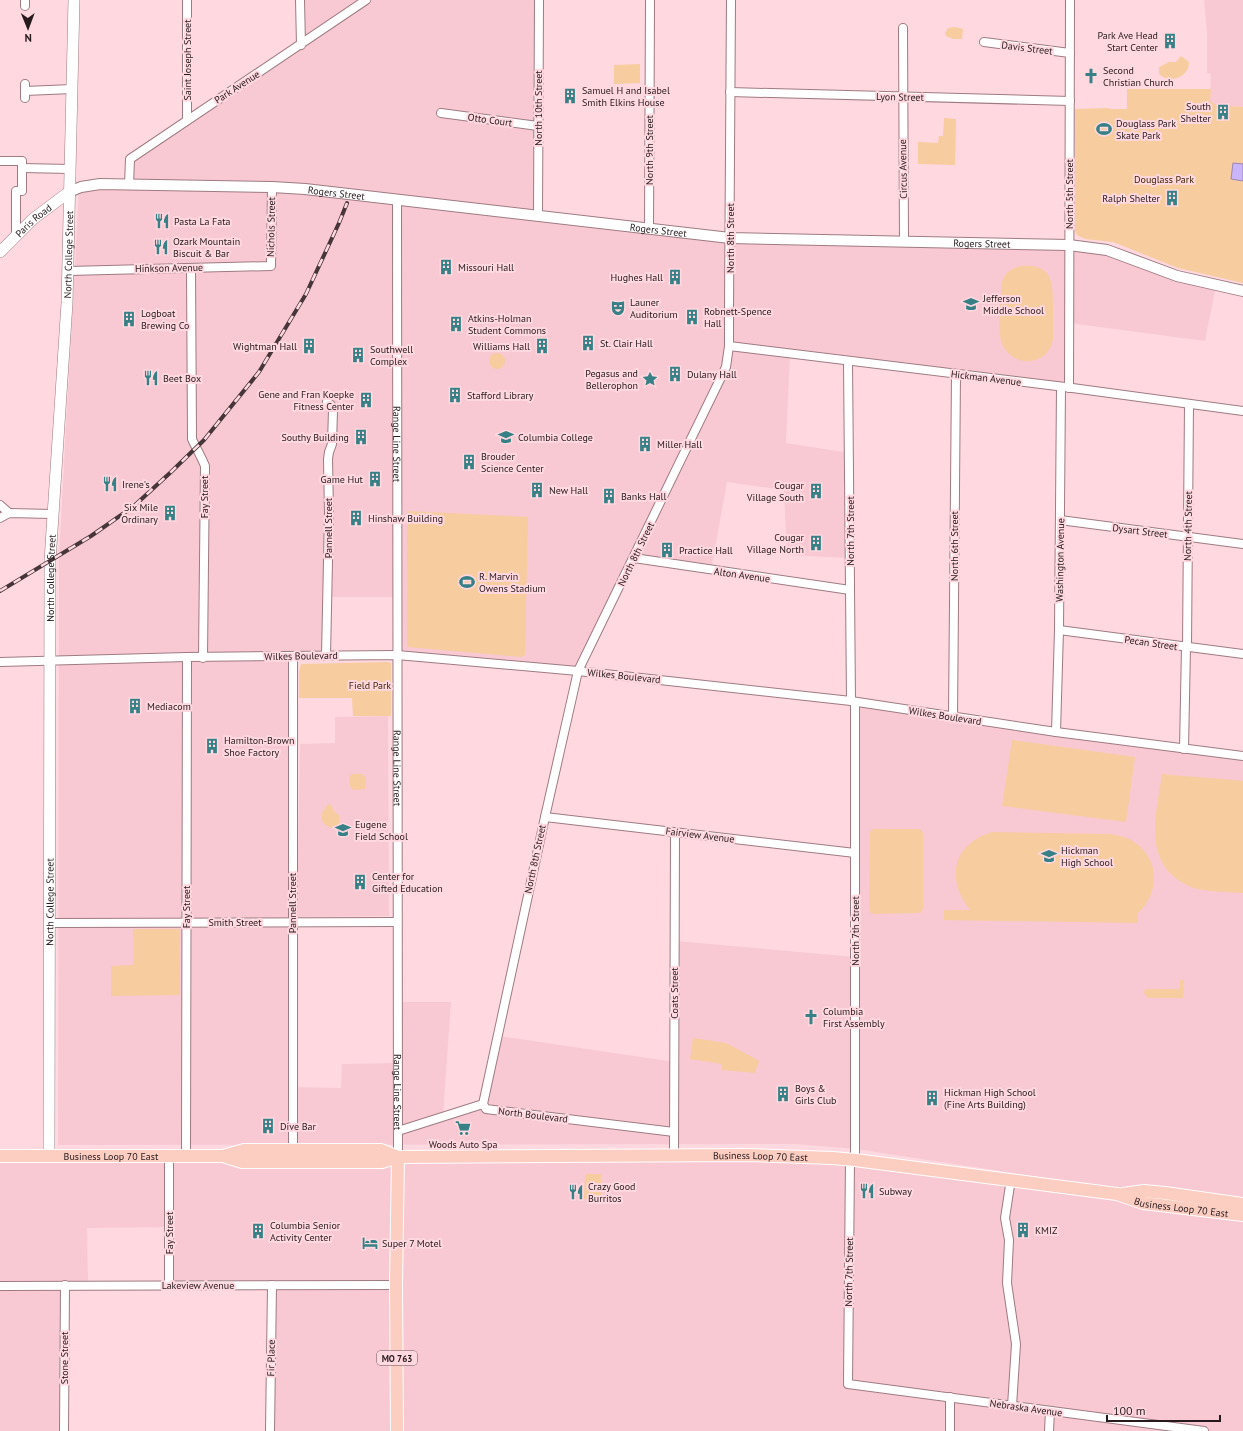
<svg xmlns="http://www.w3.org/2000/svg" width="1243" height="1431" font-family="'PT Sans',sans-serif">
	<style>
		.built { fill: #f8c9d3 }
		.green { fill: #f7cc9e }
		.water { fill: #cbb5fa; stroke: #9a86b8 }
		.lines { fill: none; stroke-linecap: round; stroke-linejoin: round }
		.minor-casing { stroke: #9e7b82; stroke-width: 10 }
		.tertiary-casing { stroke: #9e7b82; stroke-width: 12 }
		.secondary-casing { stroke: #9e7b82; stroke-width: 12 }
		.primary-casing { stroke: #fff; stroke-width: 14 }
		.minor { stroke: #fff; stroke-width: 8 }
		.tertiary { stroke: #fff; stroke-width: 10 }
		.secondary { stroke: #fff; stroke-width: 11 }
		.primary { stroke: #fccdc1; stroke-width: 12 }
		.rail-casing { stroke: #463539; stroke-width: 4 }
		.rail { stroke: #ffd8e0; stroke-width: 2.5; stroke-dasharray: 8; stroke-linecap: butt }
		.labels { text-anchor: middle; dominant-baseline: central; stroke-width: 4; stroke-linejoin: round; paint-order: stroke }
		.shield { fill: #ffd8e0; stroke: #685358; stroke-width: 1 }
		.shield-label { font-size: 9px; font-weight: bold; fill: #271a1d }
		.poi-label { font-size: 10px; fill: #271a1d; stroke: #ffd8e0; text-anchor: start }
		.street-label { font-size: 10px; fill: #271a1d; stroke: #ffd8e0 }
		.park-label { font-size: 10px; fill: #402604; stroke: #ffd8e0 }
	</style>
	<rect width="100%" height="100%" fill="#ffd8e0"/>
	<g class="built">
		<path d="M 300,0 L 539,0 L 538,216 L 730,238 L 1107,250 L 1216,285 L 1205,341 L 1069,323 L 1065,389 L 790,354 L 786,443 L 850,453 L 850,558 L 787,555 L 784,490 L 727,482 L 711,570 L 634,558 L 578,671 L 397,655 L 397,597 L 328,597 L 326,656 L 293,657 L 288,1087 L 341,1088 L 342,1064 L 397,1063 L 396,1002 L 451,1002 L 443,1115 L 482,1104 L 499,1036 L 675,1062 L 676,941 L 855,957 L 856,703 L 1243,756 L 1243,1208 L 856,1149 L 795,1144 L 58,1145 L 59,557 L 79,189 L 130,185 L 130,160 L 300,45 Z"/>
		<path d="M 1204,0 L 1243,0 L 1243,107 L 1216,105 L 1210,102 L 1211,74 L 1207,73 L 1207,32 Z"/>
		<path d="M 388,716 L 389,916 L 297,917 L 300,744 L 335,743 L 335,717 Z"/>
		<path d="M 398,1157 L 855,1160 L 1243,1209 L 1243,1431 L 399,1431 Z"/>
		<path d="M 0,1158 L 397,1158 L 396,1431 L 271,1431 L 272,1284 L 170,1284 L 170,1227 L 87,1228 L 88,1284 L 0,1284 Z"/>
		<path d="M 0,1286 L 64,1286 L 63,1431 L 0,1431 Z"/>
	</g>
	<g class="green">
		<path d="M 955,27 L 963,29 L 962,39 L 953,39 L 946,36 L 945,33 L 948,28 Z"/>
		<path d="M 1181,56 L 1189,62 C 1189,78 1169,84 1159,74 L 1159,67 L 1169,62 L 1176,62 Z"/>
		<path d="M 640,64 L 640,83 L 614,84 L 614,65 Z"/>
		<path d="M 1127,89 L 1211,89 L 1210,101 L 1216,105 L 1243,107 L 1243,283 L 1178,268 L 1113,242 L 1085,239 L 1077,235 L 1075,231 L 1075,109 L 1109,108 L 1109,109 L 1127,109 Z"/>
		<path d="M 944,118 L 956,119 L 955,165 L 918,164 L 918,142 L 938,143 L 939,136 L 943,136 Z"/>
		<path d="M 1021,266 C 1051,263 1053,281 1053,305 C 1053,316 1053,328 1053,340 C 1047,367 1013,368 1002,344 C 997,331 1001,297 1002,282 C 1005,272 1012,268 1021,266 Z"/>
		<circle cx="497" cy="361" r="8"/>
		<path d="M 407,511 L 528,517 L 525,655 L 521,657 L 407,647 Z"/>
		<path d="M 387,662 L 391,663 L 391,716 L 353,716 L 352,698 L 299,698 L 299,672 L 301,664 Z"/>
		<path d="M 1012,740 L 1135,757 L 1126,822 L 1002,806 Z"/>
		<path d="M 352,774 L 362,774 L 366,778 L 365,789 L 353,790 L 350,786 L 349,777 Z"/>
		<path d="M 1162,774 C 1189,777 1216,778 1243,781 L 1243,893 C 1228,892 1205,892 1191,887 C 1141,865 1156,816 1162,774 Z"/>
		<path d="M 328,804 L 332,806 L 333,810 L 337,814 L 339,815 L 339,828 C 333,830 325,826 322,821 L 322,813 Z"/>
		<path d="M 873,829 L 920,829 L 923,833 L 923,909 L 920,913 L 872,914 L 869,910 L 870,832 Z"/>
		<path d="M 992,832 L 1111,834 C 1119,836 1127,837 1134,842 C 1160,859 1160,893 1138,913 L 1138,923 L 944,920 L 944,910 L 970,910 C 945,879 953,844 992,832 Z"/>
		<path d="M 133,929 L 180,929 L 180,995 L 111,996 L 111,966 L 133,965 Z"/>
		<path d="M 1180,980 L 1184,980 L 1183,998 L 1148,998 L 1144,993 L 1145,989 L 1180,989 Z"/>
		<path d="M 693,1038 L 726,1043 L 754,1058 L 759,1061 L 755,1073 L 722,1070 L 722,1064 L 690,1059 Z"/>
		<path d="M 585,1174 L 601,1174 L 601,1200 L 584,1199 Z"/>
	</g>
	<path class="water" d="M 1233,163 L 1243,164 L 1243,181 L 1231,179 Z"/>
	<g class="lines">
		<defs>
			<g id="minor">
				<path d="M 187,0 L 187,120"/>
				<path d="M 300,0 L 301,45"/>
				<path d="M 25,6 L 25,0"/>
				<path d="M 903,28 L 904,241"/>
				<path d="M 984,42 L 1070,53"/>
				<path d="M 25,84 L 25,98"/>
				<path d="M 25,91 L 72,89"/>
				<path d="M 730,92 L 1070,101"/>
				<path d="M 441,113 L 538,126"/>
				<path d="M 0,161 L 22,161 L 22,191 L 16,191 L 16,235"/>
				<path d="M 22,168 L 70,169"/>
				<path d="M 129,185 L 130,159 L 366,0"/>
				<path id="s1" d="M 397,200 L 398,1157"/>
				<path d="M 538,216 L 539,0"/>
				<path d="M 649,229 L 650,0"/>
				<path d="M 191,268 L 192,439 C 196,448 201,456 205,466 L 203,658"/>
				<path d="M 68,271 L 271,266 L 272,187"/>
				<path d="M 729,346 L 1065,387 L 1243,411"/>
				<path d="M 848,361 L 851,701"/>
				<path d="M 1069,388 L 1070,0"/>
				<path d="M 0,505 L 9,513"/>
				<path d="M 0,518 L 9,513 L 52,514"/>
				<path d="M 1060,520 L 1243,544"/>
				<path d="M 634,558 L 850,590"/>
				<path d="M 1059,630 L 1243,654"/>
				<path d="M 1187,647 L 1189,404"/>
				<path d="M 326,656 L 329,513 L 328,459 L 329,452 L 332,444 L 333,410 L 331,405 L 327,402"/>
				<path d="M 0,662 L 187,657 L 397,655 L 578,671 L 851,701 L 1056,732 L 1243,756"/>
				<path d="M 855,702 L 855,1160"/>
				<path d="M 953,717 L 956,374"/>
				<path d="M 1056,732 L 1059,630 L 1061,387"/>
				<path d="M 1184,749 L 1186,647"/>
				<path d="M 545,817 L 855,853"/>
				<path d="M 50,923 L 397,922"/>
				<path d="M 483,1104 L 545,817 L 578,671 L 726,367 L 729,346 L 729,307 L 731,0"/>
				<path d="M 398,1131 L 483,1104 L 486,1109 L 674,1132"/>
				<path d="M 293,1150 L 293,657"/>
				<path d="M 674,1155 L 675,832"/>
				<path d="M 186,1156 L 187,657"/>
				<path d="M 850,1159 L 848,1384 L 1204,1431"/>
				<path d="M 1011,1179 L 1005,1218 L 1009,1240 L 1007,1283 L 1016,1344 L 1012,1406"/>
				<path d="M 169,1285 L 169,1156"/>
				<path d="M 0,1286 L 396,1285"/>
				<path d="M 64,1431 L 65,1285"/>
				<path d="M 270,1431 L 272,1285"/>
				<path d="M 950,1431 L 950,1397"/>
				<path d="M 1049,1431 L 1050,1411"/>
			</g>
			<g id="tertiary">
				<path id="s2" d="M 69,192 L 81,187 L 100,184 L 272,187 L 305,189 L 730,238 L 1069,245 L 1107,250 L 1177,276 L 1243,291"/>
			</g>
			<g id="secondary">
				<path id="s3" d="M 0,252 L 33,219 L 69,192"/>
				<path id="s4" d="M 49,1156 L 50,561 L 67,303 L 74,0"/>
			</g>
			<g id="primary">
				<path id="s5" d="M 0,1156 L 223,1156 L 244,1150 L 381,1150 L 398,1157"/>
				<path id="s6" d="M 223,1156 L 242,1162 L 382,1162 L 398,1157 L 749,1155 L 832,1158 L 855,1160 L 1117,1194 L 1143,1203 L 1243,1215"/>
				<path d="M 1123,1194 L 1144,1191 L 1165,1193 L 1243,1204"/>
				<path d="M 397,1431 L 396,1285 L 398,1157"/>
			</g>
		</defs>
		<use href="#minor" class="minor-casing"/>
		<use href="#tertiary" class="tertiary-casing"/>
		<use href="#secondary" class="secondary-casing"/>
		<use href="#primary" class="primary-casing"/>
		<use href="#minor" class="minor"/>
		<use href="#tertiary" class="tertiary"/>
		<use href="#secondary" class="secondary"/>
		<use href="#primary" class="primary"/>
		<defs>
			<path id="rail" d="M 0,591 L 91,536 L 134,506 L 171,472 L 204,440 L 259,372 L 306,294 L 339,223 L 347,203"/>
		</defs>
		<use href="#rail" class="rail-casing"/>
		<use href="#rail" class="rail"/>
	</g>
	<defs>
		<symbol id="building-bare" viewBox="-9 -9 18 18"><path d="M-4-6H4V6H1V3H-1V6H-4ZM-2.5-4.3h1.7v1.8h-1.7ZM.8-4.3h1.7v1.8H.8ZM-2.5-1h1.7V.8h-1.7ZM.8-1h1.7V.8H.8Z" fill="#378086" stroke="#ffd8e0" stroke-width="2.5" paint-order="stroke"/></symbol>
		<symbol id="church-bare" viewBox="-9 -9 18 18"><path d="M-1.2-6h2.4v3.5h3.3v2.4h-3.3V6h-2.4V-.1h-3.3v-2.4h3.3Z" fill="#378086" stroke="#ffd8e0" stroke-width="2.5" paint-order="stroke"/></symbol>
		<symbol id="stadium-bare" viewBox="-9 -9 18 18"><path d="M0-5a6.5 5 0 1 0 0 10a6.5 5 0 1 0 0-10ZM-3.5-1.8h7v3.6h-7Z" fill="#378086" stroke="#ffd8e0" stroke-width="2.5" paint-order="stroke"/></symbol>
		<symbol id="restaurant-bare" viewBox="-9 -9 18 18"><path d="M-5-6h1v4h1v-4h1v4h1v-4h1v5L-1.5 .5V6h-2V.5L-5-1ZM5-6V6H3V1.5H1.5Q1.5-4 5-6Z" fill="#378086" stroke="#ffd8e0" stroke-width="2.5" paint-order="stroke"/></symbol>
		<symbol id="school-bare" viewBox="-9 -9 18 18"><path d="M0-5L7-2L0 1L-7-2ZM-4 1L0 2.5L4 1V4Q0 6-4 4Z" fill="#378086" stroke="#ffd8e0" stroke-width="2.5" paint-order="stroke"/></symbol>
		<symbol id="theatre-bare" viewBox="-9 -9 18 18"><path d="M-5-5.5Q0-4 5-5.5V0Q5 5 0 6Q-5 5-5 0ZM-3.3-2.5H-1v1.5H-3.3ZM1-2.5H3.3v1.5H1ZM-2.8 1Q0 5.5 2.8 1Z" fill="#378086" stroke="#ffd8e0" stroke-width="2.5" paint-order="stroke"/></symbol>
		<symbol id="sight-bare" viewBox="-9 -9 18 18"><path d="M0-6L1.8-2.2L6-1.7L2.9 1.2L3.7 5.4L0 3.3L-3.7 5.4L-2.9 1.2L-6-1.7L-1.8-2.2Z" fill="#378086" stroke="#ffd8e0" stroke-width="2.5" paint-order="stroke"/></symbol>
		<symbol id="university-bare" viewBox="-9 -9 18 18"><path d="M0-5L7-2L0 1L-7-2ZM-4 1L0 2.5L4 1V4Q0 6-4 4Z" fill="#378086" stroke="#ffd8e0" stroke-width="2.5" paint-order="stroke"/></symbol>
		<symbol id="supermarket-bare" viewBox="-9 -9 18 18"><path d="M-6-5.5h2.5l.6 2H6L4.5 2H-2.5L-4.4-4H-6ZM-1.5 3.2a1.3 1.3 0 1 0 .1 0ZM3 3.2a1.3 1.3 0 1 0 .1 0Z" fill="#378086" stroke="#ffd8e0" stroke-width="2.5" paint-order="stroke"/></symbol>
		<symbol id="hotel-bare" viewBox="-9 -9 18 18"><path d="M-6-4.5h1.5V1H6V5H4.5V3h-9V5H-6ZM-4 0a1.8 1.8 0 1 1 3.6 0ZM.5 0V-2.5h3Q6-2.5 6 0Z" fill="#378086" stroke="#ffd8e0" stroke-width="2.5" paint-order="stroke"/></symbol>
	</defs>
	<g fill-rule="evenodd">
		<use href="#building-bare" x="1159" y="30" width="22" height="22"/>
		<use href="#church-bare" x="1080" y="65" width="22" height="22"/>
		<use href="#building-bare" x="559" y="85" width="22" height="22"/>
		<use href="#building-bare" x="1212" y="101" width="22" height="22"/>
		<use href="#stadium-bare" x="1093" y="118" width="22" height="22"/>
		<use href="#building-bare" x="1161" y="187" width="22" height="22"/>
		<use href="#restaurant-bare" x="151" y="210" width="22" height="22"/>
		<use href="#restaurant-bare" x="150" y="236" width="22" height="22"/>
		<use href="#building-bare" x="435" y="256" width="22" height="22"/>
		<use href="#building-bare" x="664" y="266" width="22" height="22"/>
		<use href="#school-bare" x="960" y="293" width="22" height="22"/>
		<use href="#theatre-bare" x="607" y="297" width="22" height="22"/>
		<use href="#building-bare" x="681" y="306" width="22" height="22"/>
		<use href="#building-bare" x="118" y="308" width="22" height="22"/>
		<use href="#building-bare" x="445" y="313" width="22" height="22"/>
		<use href="#building-bare" x="577" y="332" width="22" height="22"/>
		<use href="#building-bare" x="298" y="335" width="22" height="22"/>
		<use href="#building-bare" x="531" y="335" width="22" height="22"/>
		<use href="#building-bare" x="347" y="344" width="22" height="22"/>
		<use href="#building-bare" x="664" y="363" width="22" height="22"/>
		<use href="#restaurant-bare" x="140" y="367" width="22" height="22"/>
		<use href="#sight-bare" x="639" y="368" width="22" height="22"/>
		<use href="#building-bare" x="444" y="384" width="22" height="22"/>
		<use href="#building-bare" x="355" y="389" width="22" height="22"/>
		<use href="#building-bare" x="350" y="426" width="22" height="22"/>
		<use href="#university-bare" x="495" y="426" width="22" height="22"/>
		<use href="#building-bare" x="634" y="433" width="22" height="22"/>
		<use href="#building-bare" x="458" y="451" width="22" height="22"/>
		<use href="#building-bare" x="364" y="468" width="22" height="22"/>
		<use href="#restaurant-bare" x="99" y="473" width="22" height="22"/>
		<use href="#building-bare" x="526" y="479" width="22" height="22"/>
		<use href="#building-bare" x="805" y="480" width="22" height="22"/>
		<use href="#building-bare" x="598" y="485" width="22" height="22"/>
		<use href="#building-bare" x="159" y="502" width="22" height="22"/>
		<use href="#building-bare" x="345" y="507" width="22" height="22"/>
		<use href="#building-bare" x="805" y="532" width="22" height="22"/>
		<use href="#building-bare" x="656" y="539" width="22" height="22"/>
		<use href="#stadium-bare" x="456" y="571" width="22" height="22"/>
		<use href="#building-bare" x="124" y="695" width="22" height="22"/>
		<use href="#building-bare" x="201" y="735" width="22" height="22"/>
		<use href="#school-bare" x="332" y="819" width="22" height="22"/>
		<use href="#school-bare" x="1038" y="845" width="22" height="22"/>
		<use href="#building-bare" x="349" y="871" width="22" height="22"/>
		<use href="#church-bare" x="800" y="1006" width="22" height="22"/>
		<use href="#building-bare" x="772" y="1083" width="22" height="22"/>
		<use href="#building-bare" x="921" y="1087" width="22" height="22"/>
		<use href="#building-bare" x="257" y="1115" width="22" height="22"/>
		<use href="#supermarket-bare" x="452" y="1117" width="22" height="22"/>
		<use href="#restaurant-bare" x="856" y="1180" width="22" height="22"/>
		<use href="#restaurant-bare" x="565" y="1181" width="22" height="22"/>
		<use href="#building-bare" x="1012" y="1219" width="22" height="22"/>
		<use href="#building-bare" x="247" y="1220" width="22" height="22"/>
		<use href="#hotel-bare" x="359" y="1232" width="22" height="22"/>
	</g>
	<g class="labels">
		<rect class="shield" x="377" y="1351" width="40" height="14" rx="3"/>
		<g class="shield-label">
			<text x="397" y="1358">MO 763</text>
		</g>
		<g class="poi-label">
			<text x="1158" y="35" text-anchor="end">Park Ave Head<tspan x="1158" dy="12">Start Center</tspan></text>
			<text x="1103" y="70">Second<tspan x="1103" dy="12">Christian Church</tspan></text>
			<text x="582" y="90">Samuel H and Isabel<tspan x="582" dy="12">Smith Elkins House</tspan></text>
			<text x="1211" y="106" text-anchor="end">South<tspan x="1211" dy="12">Shelter</tspan></text>
			<text x="1116" y="123">Douglass Park<tspan x="1116" dy="12">Skate Park</tspan></text>
			<text x="1160" y="198" text-anchor="end">Ralph Shelter</text>
			<text x="174" y="221">Pasta La Fata</text>
			<text x="173" y="241">Ozark Mountain<tspan x="173" dy="12">Biscuit &amp; Bar</tspan></text>
			<text x="458" y="267">Missouri Hall</text>
			<text x="663" y="277" text-anchor="end">Hughes Hall</text>
			<text x="983" y="298">Jefferson<tspan x="983" dy="12">Middle School</tspan></text>
			<text x="630" y="302">Launer<tspan x="630" dy="12">Auditorium</tspan></text>
			<text x="704" y="311">Robnett-Spence<tspan x="704" dy="12">Hall</tspan></text>
			<text x="141" y="313">Logboat<tspan x="141" dy="12">Brewing Co</tspan></text>
			<text x="468" y="318">Atkins-Holman<tspan x="468" dy="12">Student Commons</tspan></text>
			<text x="600" y="343">St. Clair Hall</text>
			<text x="297" y="346" text-anchor="end">Wightman Hall</text>
			<text x="530" y="346" text-anchor="end">Williams Hall</text>
			<text x="370" y="349">Southwell<tspan x="370" dy="12">Complex</tspan></text>
			<text x="638" y="373" text-anchor="end">Pegasus and<tspan x="638" dy="12">Bellerophon</tspan></text>
			<text x="687" y="374">Dulany Hall</text>
			<text x="163" y="378">Beet Box</text>
			<text x="354" y="394" text-anchor="end">Gene and Fran Koepke<tspan x="354" dy="12">Fitness Center</tspan></text>
			<text x="467" y="395">Stafford Library</text>
			<text x="349" y="437" text-anchor="end">Southy Building</text>
			<text x="518" y="437">Columbia College</text>
			<text x="657" y="444">Miller Hall</text>
			<text x="481" y="456">Brouder<tspan x="481" dy="12">Science Center</tspan></text>
			<text x="363" y="479" text-anchor="end">Game Hut</text>
			<text x="122" y="484">Irene's</text>
			<text x="804" y="485" text-anchor="end">Cougar<tspan x="804" dy="12">Village South</tspan></text>
			<text x="549" y="490">New Hall</text>
			<text x="621" y="496">Banks Hall</text>
			<text x="158" y="507" text-anchor="end">Six Mile<tspan x="158" dy="12">Ordinary</tspan></text>
			<text x="368" y="518">Hinshaw Building</text>
			<text x="804" y="537" text-anchor="end">Cougar<tspan x="804" dy="12">Village North</tspan></text>
			<text x="679" y="550">Practice Hall</text>
			<text x="479" y="576">R. Marvin<tspan x="479" dy="12">Owens Stadium</tspan></text>
			<text x="147" y="706">Mediacom</text>
			<text x="224" y="740">Hamilton-Brown<tspan x="224" dy="12">Shoe Factory</tspan></text>
			<text x="355" y="824">Eugene<tspan x="355" dy="12">Field School</tspan></text>
			<text x="1061" y="850">Hickman<tspan x="1061" dy="12">High School</tspan></text>
			<text x="372" y="876">Center for<tspan x="372" dy="12">Gifted Education</tspan></text>
			<text x="823" y="1011">Columbia<tspan x="823" dy="12">First Assembly</tspan></text>
			<text x="795" y="1088">Boys &amp;<tspan x="795" dy="12">Girls Club</tspan></text>
			<text x="944" y="1092">Hickman High School<tspan x="944" dy="12">(Fine Arts Building)</tspan></text>
			<text x="280" y="1126">Dive Bar</text>
			<text x="463" y="1144" text-anchor="middle">Woods Auto Spa</text>
			<text x="588" y="1186">Crazy Good<tspan x="588" dy="12">Burritos</tspan></text>
			<text x="879" y="1191">Subway</text>
			<text x="270" y="1225">Columbia Senior<tspan x="270" dy="12">Activity Center</tspan></text>
			<text x="1035" y="1230">KMIZ</text>
			<text x="382" y="1243">Super 7 Motel</text>
		</g>
		<g class="street-label">
			<text transform="translate(1027 48) rotate(7)">Davis Street</text>
			<text transform="translate(187 60) rotate(-90)">Saint Joseph Street</text>
			<text transform="translate(237 87) rotate(-33)">Park Avenue</text>
			<text transform="translate(900 97) rotate(1)">Lyon Street</text>
			<text transform="translate(538 108) rotate(-90)">North 10th Street</text>
			<text transform="translate(490 120) rotate(8)">Otto Court</text>
			<text transform="translate(649 150) rotate(-90)">North 9th Street</text>
			<text transform="translate(903 169) rotate(-91)">Circus Avenue</text>
			<text stroke="none"><textPath href="#s2" startOffset="269">Rogers Street</textPath></text>
			<text transform="translate(1069 194) rotate(-90)">North 5th Street</text>
			<text stroke="none"><textPath href="#s3" startOffset="46">Paris Road</textPath></text>
			<text transform="translate(271 227) rotate(-89)">Nichols Street</text>
			<text stroke="none"><textPath href="#s2" startOffset="593">Rogers Street</textPath></text>
			<text transform="translate(730 238) rotate(-90)">North 8th Street</text>
			<text stroke="none"><textPath href="#s2" startOffset="917">Rogers Street</textPath></text>
			<text stroke="none"><textPath href="#s4" startOffset="902">North College Street</textPath></text>
			<text transform="translate(169 268) rotate(-1)">Hinkson Avenue</text>
			<text transform="translate(986 378) rotate(7)">Hickman Avenue</text>
			<text stroke="none"><textPath href="#s1" startOffset="244">Range Line Street</textPath></text>
			<text transform="translate(204 497) rotate(-90)">Fay Street</text>
			<text transform="translate(1188 526) rotate(-89)">North 4th Street</text>
			<text transform="translate(328 528) rotate(-90)">Pannell Street</text>
			<text transform="translate(850 531) rotate(-90)">North 7th Street</text>
			<text transform="translate(1140 531) rotate(7)">Dysart Street</text>
			<text transform="translate(954 546) rotate(-90)">North 6th Street</text>
			<text transform="translate(636 554) rotate(-64)">North 8th Street</text>
			<text transform="translate(1060 560) rotate(-89)">Washington Avenue</text>
			<text transform="translate(742 575) rotate(8)">Alton Avenue</text>
			<text stroke="none"><textPath href="#s4" startOffset="578">North College Street</textPath></text>
			<text transform="translate(1151 643) rotate(8)">Pecan Street</text>
			<text transform="translate(301 656) rotate(-1)">Wilkes Boulevard</text>
			<text transform="translate(624 676) rotate(6)">Wilkes Boulevard</text>
			<text transform="translate(945 716) rotate(9)">Wilkes Boulevard</text>
			<text stroke="none"><textPath href="#s1" startOffset="568">Range Line Street</textPath></text>
			<text transform="translate(700 835) rotate(7)">Fairview Avenue</text>
			<text transform="translate(535 859) rotate(-78)">North 8th Street</text>
			<text stroke="none"><textPath href="#s4" startOffset="254">North College Street</textPath></text>
			<text transform="translate(292 903) rotate(-90)">Pannell Street</text>
			<text transform="translate(186 907) rotate(-90)">Fay Street</text>
			<text x="235" y="922">Smith Street</text>
			<text transform="translate(855 931) rotate(-90)">North 7th Street</text>
			<text transform="translate(674 993) rotate(-90)">Coats Street</text>
			<text stroke="none"><textPath href="#s1" startOffset="892">Range Line Street</textPath></text>
			<text transform="translate(533 1115) rotate(7)">North Boulevard</text>
			<text stroke="none"><textPath href="#s5" startOffset="111">Business Loop 70 East</textPath></text>
			<text stroke="none"><textPath href="#s6" startOffset="539">Business Loop 70 East</textPath></text>
			<text stroke="none"><textPath href="#s6" startOffset="964">Business Loop 70 East</textPath></text>
			<text transform="translate(169 1233) rotate(-90)">Fay Street</text>
			<text transform="translate(849 1272) rotate(-89)">North 7th Street</text>
			<text x="198" y="1285">Lakeview Avenue</text>
			<text transform="translate(64 1358) rotate(-90)">Stone Street</text>
			<text transform="translate(271 1358) rotate(-89)">Fir Place</text>
			<text transform="translate(1026 1408) rotate(8)">Nebraska Avenue</text>
		</g>
		<g class="park-label">
			<text x="1164" y="179">Douglass Park</text>
			<text x="370" y="685">Field Park</text>
		</g>
	</g>
	<g transform="translate(28 28) rotate(179)" stroke="#ffd8e0" stroke-width="3" paint-order="stroke">
	<path d="M0-3L7 15L0 10L-7 15Z" fill="#271a1d"/>
	<text y="-6" font-size="11" font-weight="bold" text-anchor="middle" fill="#271a1d">N</text>
	</g>
	<path d="M1107 1415v6h113v-6" fill="none" stroke="#271a1d" stroke-width="2"/>
	<text x="1113" y="1415" font-size="12" fill="#271a1d" stroke="#ffd8e0" stroke-width="3" paint-order="stroke">100 m</text>
</svg>
